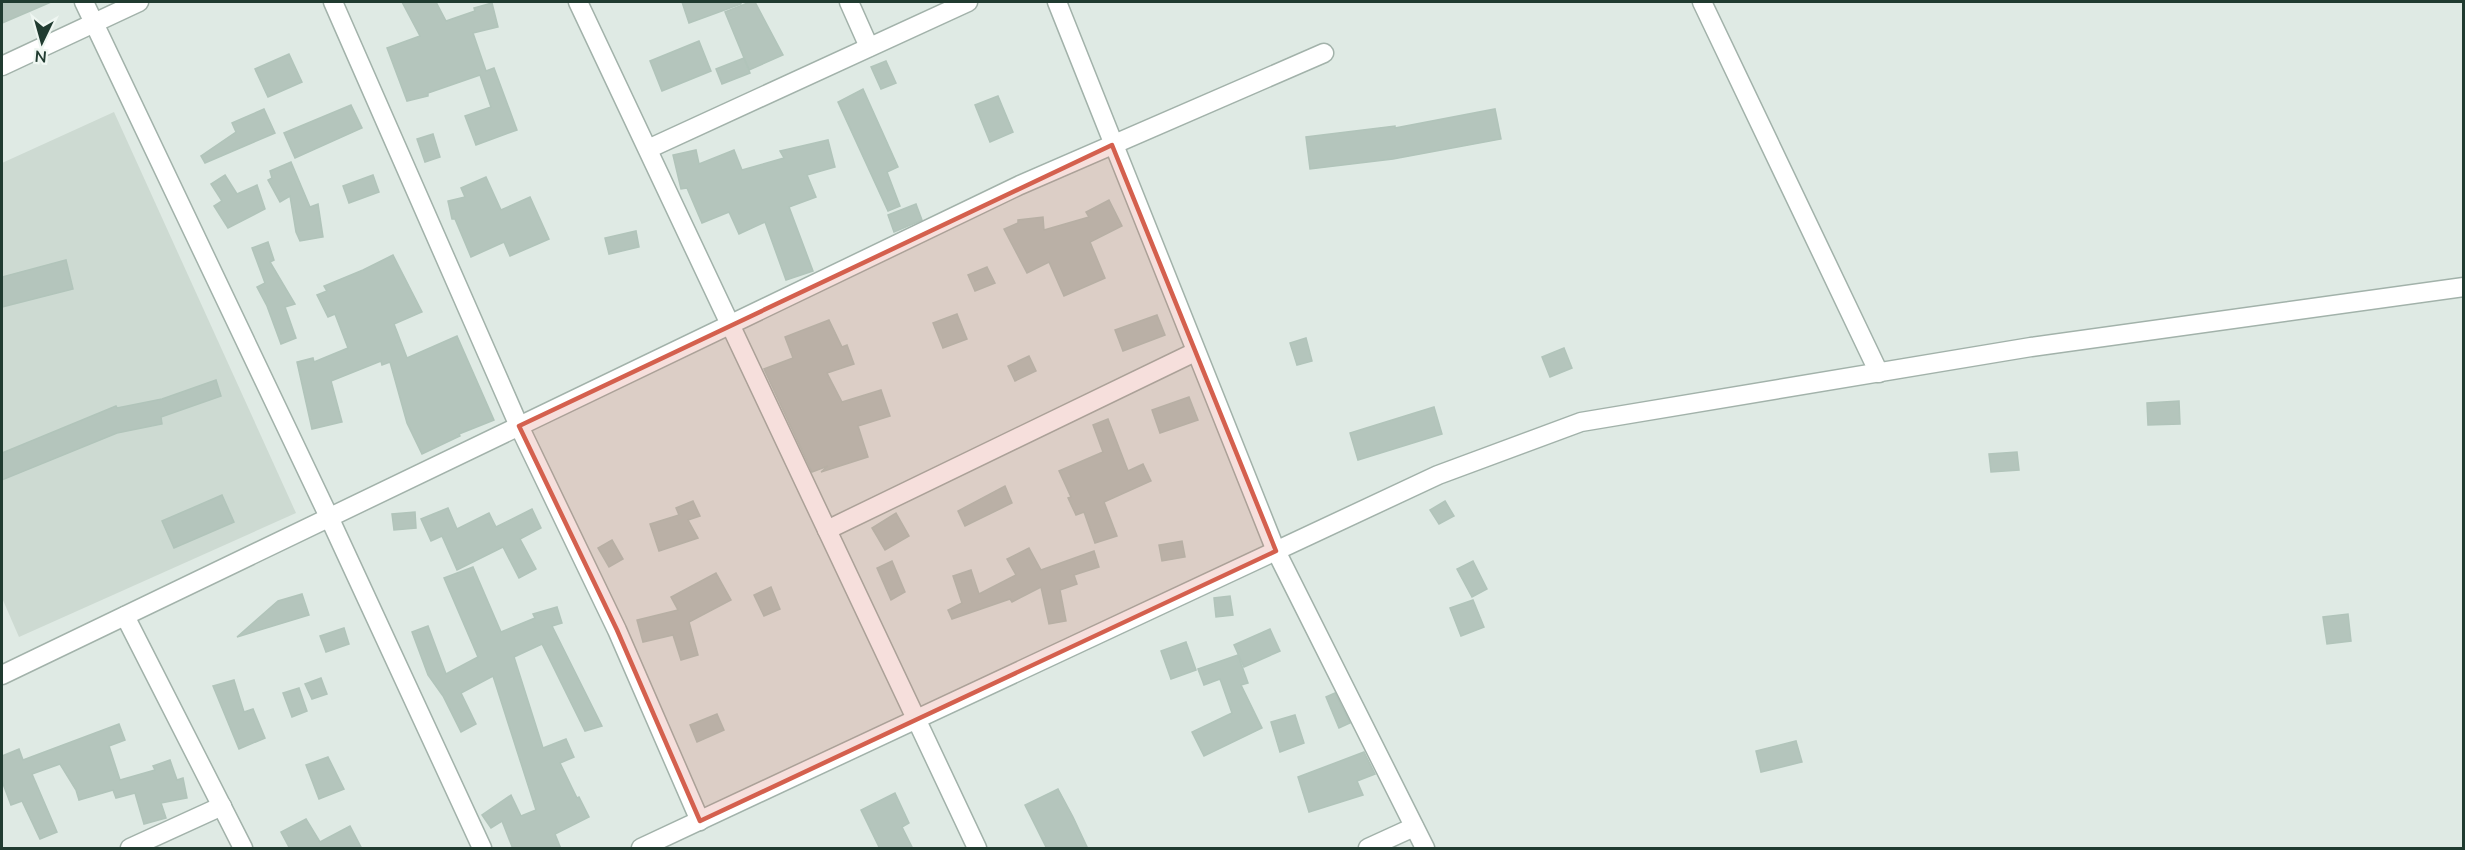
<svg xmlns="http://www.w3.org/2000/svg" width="2465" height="850" font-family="Mulish,sans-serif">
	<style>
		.built { fill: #cddad2 }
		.building { fill: #b4c5bc; stroke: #b1c4ba; stroke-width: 1.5 }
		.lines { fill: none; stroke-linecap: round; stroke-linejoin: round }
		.minor-casing { stroke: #a2b2aa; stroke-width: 21 }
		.minor { stroke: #fff; stroke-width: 18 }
		.marked { fill: #d4604e; fill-opacity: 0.2; stroke: #d4604e; stroke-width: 4.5; stroke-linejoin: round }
	</style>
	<rect width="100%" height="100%" fill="#dfeae4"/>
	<path class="built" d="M 114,112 L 296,513 L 19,637 L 2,598 L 2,163 Z"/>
	<g class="building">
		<path d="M 2,2 L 51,2 L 2,23 Z"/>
		<path d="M 402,2 L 436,2 L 446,21 L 475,11 L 474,8 L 492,3 L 498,27 L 473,33 L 486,71 L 494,68 L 517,130 L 476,145 L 465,116 L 491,107 L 480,75 L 428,93 L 428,96 L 407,101 L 387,48 L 420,36 Z"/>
		<path d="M 682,2 L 741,2 L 741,4 L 689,23 Z"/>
		<path d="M 750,2 L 755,2 L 783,55 L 749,70 L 725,12 Z"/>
		<path d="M 699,41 L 711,71 L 662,91 L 650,61 Z"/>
		<path d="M 289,54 L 302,82 L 268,97 L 255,69 Z"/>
		<path d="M 744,58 L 750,73 L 722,84 L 716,69 Z"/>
		<path d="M 886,61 L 896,83 L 881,89 L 871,67 Z"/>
		<path d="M 863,89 L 898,167 L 887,172 L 900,206 L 888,211 L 838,102 Z"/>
		<path d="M 998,96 L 1013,132 L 990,142 L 975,105 Z"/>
		<path d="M 351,105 L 362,128 L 295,158 L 284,133 Z"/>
		<path d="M 264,109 L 275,133 L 205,163 L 201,156 L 236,132 L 232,123 Z"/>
		<path d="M 1495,109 L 1501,139 L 1393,159 L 1310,169 L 1306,137 L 1395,126 L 1395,128 Z"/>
		<path d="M 433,134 L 440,157 L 425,162 L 417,139 Z"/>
		<path d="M 828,140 L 835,167 L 807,175 L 816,197 L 789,207 L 813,271 L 786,280 L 765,222 L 739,234 L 729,212 L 702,223 L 687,188 L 681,189 L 673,155 L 696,150 L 699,164 L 734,150 L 742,170 L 784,158 L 780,151 Z"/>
		<path d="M 291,162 L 310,207 L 318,204 L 323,237 L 300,241 L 296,232 L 290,196 L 280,202 L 268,180 L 272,178 L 270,171 Z"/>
		<path d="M 225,175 L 237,194 L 257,185 L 265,209 L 228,228 L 214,206 L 222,201 L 211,184 Z"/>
		<path d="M 373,175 L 379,192 L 349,203 L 343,186 Z"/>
		<path d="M 486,177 L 501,210 L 530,197 L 549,239 L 510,256 L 504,242 L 471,257 L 455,219 L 452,219 L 448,201 L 465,197 L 461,188 Z"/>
		<path d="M 1109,200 L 1122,226 L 1090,242 L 1105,278 L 1064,296 L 1049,262 L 1027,273 L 1004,229 L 1018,223 L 1018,220 L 1043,217 L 1044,230 L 1089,217 L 1086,212 Z"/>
		<path d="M 916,204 L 922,220 L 894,232 L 888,215 Z"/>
		<path d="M 636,231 L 639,247 L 609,254 L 605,238 Z"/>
		<path d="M 268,242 L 274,260 L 270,262 L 295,304 L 285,307 L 296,338 L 281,344 L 267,306 L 257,287 L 265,283 L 252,248 Z"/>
		<path d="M 393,255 L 422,312 L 394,324 L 407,358 L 457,336 L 494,420 L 459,434 L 460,436 L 422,454 L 407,423 L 390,362 L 382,365 L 381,361 L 331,381 L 342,422 L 312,429 L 297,362 L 313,358 L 314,362 L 348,348 L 335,314 L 328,317 L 317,295 L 327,291 L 324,286 L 363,270 Z"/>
		<path d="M 66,260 L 73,289 L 2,307 L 2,277 Z"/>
		<path d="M 987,267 L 995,283 L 975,291 L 968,275 Z"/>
		<path d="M 957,314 L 967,339 L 943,348 L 933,323 Z"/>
		<path d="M 1157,315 L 1165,335 L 1123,351 L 1115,330 Z"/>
		<path d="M 829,320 L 842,347 L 847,345 L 854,364 L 827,373 L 842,402 L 881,390 L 890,416 L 858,426 L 868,457 L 821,472 L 828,466 L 812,472 L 764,369 L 793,358 L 785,337 Z"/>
		<path d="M 1306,338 L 1312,361 L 1297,365 L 1290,343 Z"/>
		<path d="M 1564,348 L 1572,368 L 1550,377 L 1542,357 Z"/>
		<path d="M 1029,356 L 1036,371 L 1015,381 L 1008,366 Z"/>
		<path d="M 216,380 L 221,396 L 161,417 L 162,424 L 117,433 L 2,480 L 2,453 L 116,406 L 117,408 L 162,399 Z"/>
		<path d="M 1189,397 L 1198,420 L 1160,433 L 1152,410 Z"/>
		<path d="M 2179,401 L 2180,424 L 2148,425 L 2147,403 Z"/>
		<path d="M 1434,407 L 1442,434 L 1358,460 L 1350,433 Z"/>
		<path d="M 1108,419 L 1128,471 L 1143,464 L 1151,481 L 1104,502 L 1117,536 L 1095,543 L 1084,512 L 1076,515 L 1068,498 L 1071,497 L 1059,471 L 1103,452 L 1093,425 Z"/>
		<path d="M 2017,452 L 2019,470 L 1991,472 L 1989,454 Z"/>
		<path d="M 1005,486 L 1012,503 L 965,526 L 958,511 Z"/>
		<path d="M 222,495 L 234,522 L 174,548 L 162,521 Z"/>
		<path d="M 693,501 L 700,516 L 688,520 L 698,538 L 659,551 L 650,524 L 679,515 L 676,508 Z"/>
		<path d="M 1445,501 L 1454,516 L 1439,524 L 1430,510 Z"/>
		<path d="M 448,508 L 457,529 L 489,513 L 496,527 L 532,509 L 541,528 L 520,539 L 536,569 L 519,578 L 503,547 L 457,570 L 442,536 L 431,541 L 421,519 Z"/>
		<path d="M 415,512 L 416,528 L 394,530 L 392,514 Z"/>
		<path d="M 896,513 L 909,536 L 885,550 L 872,528 Z"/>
		<path d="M 612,540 L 623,559 L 609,567 L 598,548 Z"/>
		<path d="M 1182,541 L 1185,557 L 1162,561 L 1159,545 Z"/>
		<path d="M 1029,548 L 1041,570 L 1094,551 L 1099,567 L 1074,575 L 1077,584 L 1060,590 L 1066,621 L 1049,624 L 1041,587 L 1012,602 L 1010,599 L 952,619 L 948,610 L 962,603 L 953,576 L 971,570 L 979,594 L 1016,575 L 1007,559 Z"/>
		<path d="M 892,561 L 905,592 L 891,600 L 877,568 Z"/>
		<path d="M 1473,561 L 1487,589 L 1472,597 L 1457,569 Z"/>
		<path d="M 473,567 L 501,632 L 535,618 L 533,614 L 557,607 L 562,623 L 552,626 L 602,726 L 585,731 L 542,644 L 514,657 L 543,748 L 566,739 L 574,757 L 560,763 L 577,798 L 579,797 L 589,817 L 555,834 L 561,849 L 513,849 L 502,821 L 491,828 L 482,815 L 511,795 L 521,816 L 536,810 L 493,676 L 461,693 L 476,724 L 461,732 L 443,696 L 428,675 L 412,632 L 428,626 L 446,674 L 478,657 L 444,578 Z"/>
		<path d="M 716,573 L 731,600 L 689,622 L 698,655 L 681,660 L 673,635 L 643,642 L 637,620 L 678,610 L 671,597 Z"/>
		<path d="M 771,587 L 780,609 L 764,616 L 754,595 Z"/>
		<path d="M 302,594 L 309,615 L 237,637 L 278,601 Z"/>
		<path d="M 1230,596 L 1233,615 L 1216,617 L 1214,598 Z"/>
		<path d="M 1473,600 L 1484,627 L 1461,636 L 1450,608 Z"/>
		<path d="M 2348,614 L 2351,641 L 2327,644 L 2323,617 Z"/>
		<path d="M 344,628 L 349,644 L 326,652 L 320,636 Z"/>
		<path d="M 1270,629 L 1280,651 L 1244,667 L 1234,645 Z"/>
		<path d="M 1186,642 L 1196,670 L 1171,679 L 1161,651 Z"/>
		<path d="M 1238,655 L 1248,683 L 1241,685 L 1262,728 L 1204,756 L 1192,732 L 1232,713 L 1220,679 L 1204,685 L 1198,669 Z"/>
		<path d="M 321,678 L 327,694 L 312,699 L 305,684 Z"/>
		<path d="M 234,680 L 244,712 L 253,709 L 265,738 L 239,749 L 213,686 Z"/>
		<path d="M 299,688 L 307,711 L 292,717 L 283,693 Z"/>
		<path d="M 1335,693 L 1350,723 L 1339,728 L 1326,697 Z"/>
		<path d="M 717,714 L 724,730 L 697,742 L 690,725 Z"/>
		<path d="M 1295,715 L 1304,743 L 1280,752 L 1271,722 Z"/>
		<path d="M 119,724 L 125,740 L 109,746 L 120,780 L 155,770 L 153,766 L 170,760 L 177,780 L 183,778 L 187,798 L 161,803 L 166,818 L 144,824 L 135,793 L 116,798 L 113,790 L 79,800 L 76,790 L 60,764 L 32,774 L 57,832 L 40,839 L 22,801 L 11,805 L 2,781 L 2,756 L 19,749 L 23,760 Z"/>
		<path d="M 1796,741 L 1802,762 L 1761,772 L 1756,751 Z"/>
		<path d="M 1364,752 L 1375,774 L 1357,781 L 1363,795 L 1309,812 L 1298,777 Z"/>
		<path d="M 328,757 L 344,789 L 319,799 L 306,765 Z"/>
		<path d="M 1058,789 L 1073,817 L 1088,849 L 1047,849 L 1025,805 Z"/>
		<path d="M 895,793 L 909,823 L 902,827 L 913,849 L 880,849 L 861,810 Z"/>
		<path d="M 306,819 L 320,842 L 350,826 L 362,849 L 290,849 L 281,832 Z"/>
	</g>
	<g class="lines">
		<defs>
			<g id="minor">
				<path d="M 84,2 L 329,517 L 482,848"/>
				<path d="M 333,2 L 519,426 L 617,630 L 700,821"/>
				<path d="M 578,2 L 977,848"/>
				<path d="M 849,2 L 869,47"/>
				<path d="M 1057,2 L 1276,551 L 1425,848"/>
				<path d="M 1702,2 L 1879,373"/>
				<path d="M 2,66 L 139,2"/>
				<path d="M 648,149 L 968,2"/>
				<path d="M 827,530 L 1195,352"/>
				<path d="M 125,616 L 243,848"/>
				<path d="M 2,675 L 1020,185 L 1324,53"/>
				<path d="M 130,848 L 222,806"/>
				<path d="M 641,848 L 1438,475 L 1581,422 L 2031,347 L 2464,287"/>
				<path d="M 1368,848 L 1414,827"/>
			</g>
		</defs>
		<use href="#minor" class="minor-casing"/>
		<use href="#minor" class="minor"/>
	</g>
	<path class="marked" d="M 1112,145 L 1276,551 L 700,821 L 617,630 L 519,426 Z"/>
	<rect width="2465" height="850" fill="none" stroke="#203b30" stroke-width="6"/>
	<g transform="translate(42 42) rotate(185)" stroke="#eff7f2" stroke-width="4.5" paint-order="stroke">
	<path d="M0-4.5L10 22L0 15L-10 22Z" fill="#203b30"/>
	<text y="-9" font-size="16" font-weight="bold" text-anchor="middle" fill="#203b30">N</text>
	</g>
</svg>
